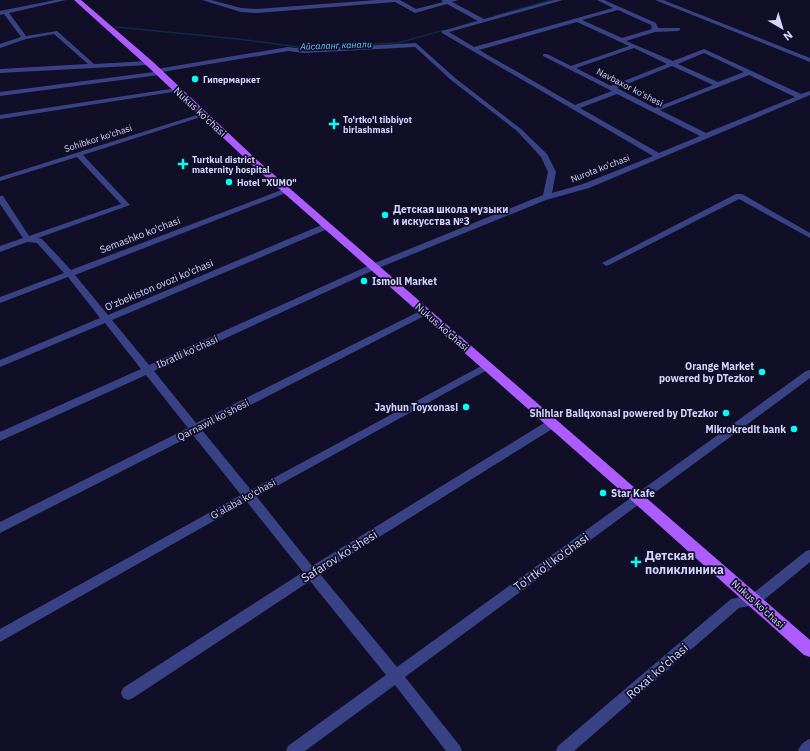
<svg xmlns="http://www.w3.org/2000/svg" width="810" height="751" font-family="'IBM Plex Sans',sans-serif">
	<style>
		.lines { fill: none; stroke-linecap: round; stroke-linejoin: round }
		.stream { stroke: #0c2b49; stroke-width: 1.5 }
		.minor { fill: #3a4286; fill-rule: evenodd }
		.major { fill: #ac5cff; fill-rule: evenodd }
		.poi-dot { fill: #01fff6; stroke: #100f27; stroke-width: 1.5 }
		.labels { text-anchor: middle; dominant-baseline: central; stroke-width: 3.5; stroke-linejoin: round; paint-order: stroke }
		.far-water-label { font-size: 9px; font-style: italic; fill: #63ccff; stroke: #100f27 }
		.far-poi-label { font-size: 9px; font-weight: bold; fill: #d5d6ff; stroke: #100f27; text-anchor: start }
		.far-street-label { font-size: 9px; fill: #d5d6ff; stroke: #100f27 }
		.street-label { font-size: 10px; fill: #d5d6ff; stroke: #100f27 }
		.poi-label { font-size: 10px; font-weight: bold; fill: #d5d6ff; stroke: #100f27; text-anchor: end }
		.near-poi-label { font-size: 12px; font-weight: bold; fill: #d5d6ff; stroke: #100f27; text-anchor: start }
		.near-street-label { font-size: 12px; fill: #d5d6ff; stroke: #100f27 }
	</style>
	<rect width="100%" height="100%" fill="#100f27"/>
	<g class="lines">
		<g class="stream">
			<path d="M 495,16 L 551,0"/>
			<path d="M 116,27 L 238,39 L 299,47 L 398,43 L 444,30"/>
			<path d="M 457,27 L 481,20"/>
		</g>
		<g class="minor">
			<path d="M 55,0 L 66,0 L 9,13 L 26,36 L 57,31 L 94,64 L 149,61 L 152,63 L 149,65 L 0,73 L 0,69 L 88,64 L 54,34 L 26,39 L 0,48 L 0,44 L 21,37 L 4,14 L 0,15 L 0,11 Z"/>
			<path d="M 202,0 L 211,0 L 241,8 L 257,9 L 376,0 L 400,0 L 416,9 L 443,2 L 441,0 L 458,0 L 452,2 L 484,19 L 554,0 L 563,0 L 449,32 L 474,47 L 613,8 L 597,0 L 604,0 L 656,23 L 658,28 L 680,28 L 680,30 L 678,31 L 655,32 L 626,41 L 673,61 L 704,49 L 801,94 L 810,91 L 810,95 L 803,98 L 589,188 L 546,200 L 376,269 L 154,371 L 196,423 L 422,310 L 428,310 L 430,312 L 428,314 L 202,430 L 251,490 L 485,364 L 491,364 L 493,366 L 491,368 L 257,497 L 312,566 L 549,420 L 557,420 L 558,423 L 557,426 L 320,574 L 397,667 L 806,371 L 810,370 L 810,378 L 405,677 L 460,746 L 462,751 L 446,751 L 395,685 L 305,751 L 286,751 L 288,746 L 386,675 L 310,581 L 133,698 L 128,700 L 123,698 L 121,693 L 123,688 L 303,572 L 247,502 L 0,642 L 0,629 L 241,495 L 193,435 L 0,533 L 0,522 L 188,428 L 146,375 L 0,441 L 0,432 L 141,369 L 105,323 L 0,367 L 0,360 L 100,318 L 68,277 L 0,303 L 0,297 L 64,273 L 37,243 L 27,242 L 0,252 L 0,246 L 23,238 L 0,204 L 0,196 L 3,196 L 29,236 L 121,204 L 77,157 L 0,181 L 0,177 L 200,114 L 204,114 L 204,116 L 83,155 L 130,205 L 38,238 L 42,239 L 71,270 L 284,189 L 287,189 L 291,191 L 75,275 L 108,315 L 324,224 L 330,224 L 330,228 L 112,320 L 149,365 L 370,265 L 543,195 L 548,172 L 541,157 L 517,131 L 451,80 L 415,47 L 304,53 L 288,51 L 162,72 L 161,74 L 159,75 L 0,96 L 0,92 L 154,72 L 157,69 L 288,47 L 304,49 L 416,43 L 455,78 L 521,129 L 547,154 L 556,172 L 552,193 L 583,184 L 653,156 L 442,33 L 442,31 L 478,21 L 447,4 L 415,13 L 395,2 L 257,13 L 241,12 ZM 618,10 L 651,25 L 652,29 L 622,38 L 582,20 ZM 577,22 L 629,46 L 571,66 L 547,54 L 543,54 L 543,56 L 612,91 L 575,105 L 479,50 ZM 634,48 L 667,64 L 611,86 L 576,68 ZM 704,53 L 744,72 L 718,82 L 678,64 ZM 672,66 L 713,85 L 655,108 L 617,88 ZM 749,75 L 795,97 L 706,133 L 660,110 ZM 617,94 L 700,136 L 659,153 L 580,108 Z"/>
			<path d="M 655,0 L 663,0 L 810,58 L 810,62 Z"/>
			<path d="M 177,88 L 179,89 L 179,91 L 0,119 L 0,115 Z"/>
			<path d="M 736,194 L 742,194 L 810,233 L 810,238 L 739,199 L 609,265 L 606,266 L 602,263 Z"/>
			<path d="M 810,550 L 810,562 L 759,604 L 739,608 L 574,751 L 556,751 L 558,746 L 731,599 L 751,595 L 806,551 Z"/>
			<path d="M 810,739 L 810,751 L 798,751 C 800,745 804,741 810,739 Z"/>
		</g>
		<path class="major" d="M 74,0 L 81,0 L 152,61 L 257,160 L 810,640 L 810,657 L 804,655 L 621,491 L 251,164 L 146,65 Z"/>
	</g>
	<g class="poi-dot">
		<circle cx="195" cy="79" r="4"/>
		<path d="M332 118h4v4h4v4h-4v4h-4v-4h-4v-4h4z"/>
		<path d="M181 158h4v4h4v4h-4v4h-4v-4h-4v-4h4z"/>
		<circle cx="229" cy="182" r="4"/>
		<circle cx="385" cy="215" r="4"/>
		<circle cx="364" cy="281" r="4"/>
		<circle cx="762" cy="372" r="4"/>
		<circle cx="466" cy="407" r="4"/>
		<circle cx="726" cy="413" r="4"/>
		<circle cx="794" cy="429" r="4"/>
		<circle cx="603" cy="493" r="4"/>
		<path d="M634 556h4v4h4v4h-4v4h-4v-4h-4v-4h4z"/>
	</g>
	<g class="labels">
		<g class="far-water-label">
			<text transform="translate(336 45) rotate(-2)">Айсаланг канали</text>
		</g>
		<g class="far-poi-label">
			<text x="203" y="79">Гипермаркет</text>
			<text x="343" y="119">To'rtko'l tibbiyot<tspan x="343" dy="10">birlashmasi</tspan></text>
			<text x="192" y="159">Turtkul district<tspan x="192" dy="10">maternity hospital</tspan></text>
			<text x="237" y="182">Hotel "XUMO"</text>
		</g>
		<g class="far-street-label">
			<text transform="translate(630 87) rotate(27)">Navbaxor ko'shesi</text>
			<text transform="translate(98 138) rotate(-18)">Sohibkor ko'chasi</text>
			<text transform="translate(600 168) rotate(-21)">Nurota ko'chasi</text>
		</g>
		<g class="street-label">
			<text transform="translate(200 112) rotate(43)">Nukus ko'chasi</text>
			<text transform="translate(140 235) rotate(-21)">Semashko ko'chasi</text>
			<text transform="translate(159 285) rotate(-23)">O'zbekiston ovozi ko'chasi</text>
			<text transform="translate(442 327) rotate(41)">Nukus ko'chasi</text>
			<text transform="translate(187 352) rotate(-24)">Ibratli ko'chasi</text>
			<text transform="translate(213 420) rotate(-27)">Qarnawil ko'shesi</text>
			<text transform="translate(243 499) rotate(-29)">G'alaba ko'chasi</text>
			<text transform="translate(758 604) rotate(42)">Nukus ko'chasi</text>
		</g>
		<g class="poi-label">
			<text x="393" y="209" text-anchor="start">Детская школа музыки<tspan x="393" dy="12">и искусства №3</tspan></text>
			<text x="372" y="281" text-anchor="start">Ismoil Market</text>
			<text x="754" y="366">Orange Market<tspan x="754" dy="12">powered by DTezkor</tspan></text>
			<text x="458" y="407">Jayhun Toyxonasi</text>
			<text x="718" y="413">Shihlar Baliqxonasi powered by DTezkor</text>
			<text x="786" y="429">Mikrokredit bank</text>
			<text x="611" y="493" text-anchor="start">Star Kafe</text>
		</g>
		<g class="near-poi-label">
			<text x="645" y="555">Детская<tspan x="645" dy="14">поликлиника</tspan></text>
		</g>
		<g class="near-street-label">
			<text transform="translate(339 556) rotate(-32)">Safarov ko'shesi</text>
			<text transform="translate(551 562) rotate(-36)">To'rtko'l ko'chasi</text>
			<text transform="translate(657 671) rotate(-41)">Roxat ko'chasi</text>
		</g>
	</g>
	<g transform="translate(782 28) rotate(142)" stroke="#100f27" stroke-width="3" paint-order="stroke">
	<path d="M0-3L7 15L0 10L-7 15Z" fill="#d5d6ff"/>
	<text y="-6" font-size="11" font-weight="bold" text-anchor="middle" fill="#d5d6ff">N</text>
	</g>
</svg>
